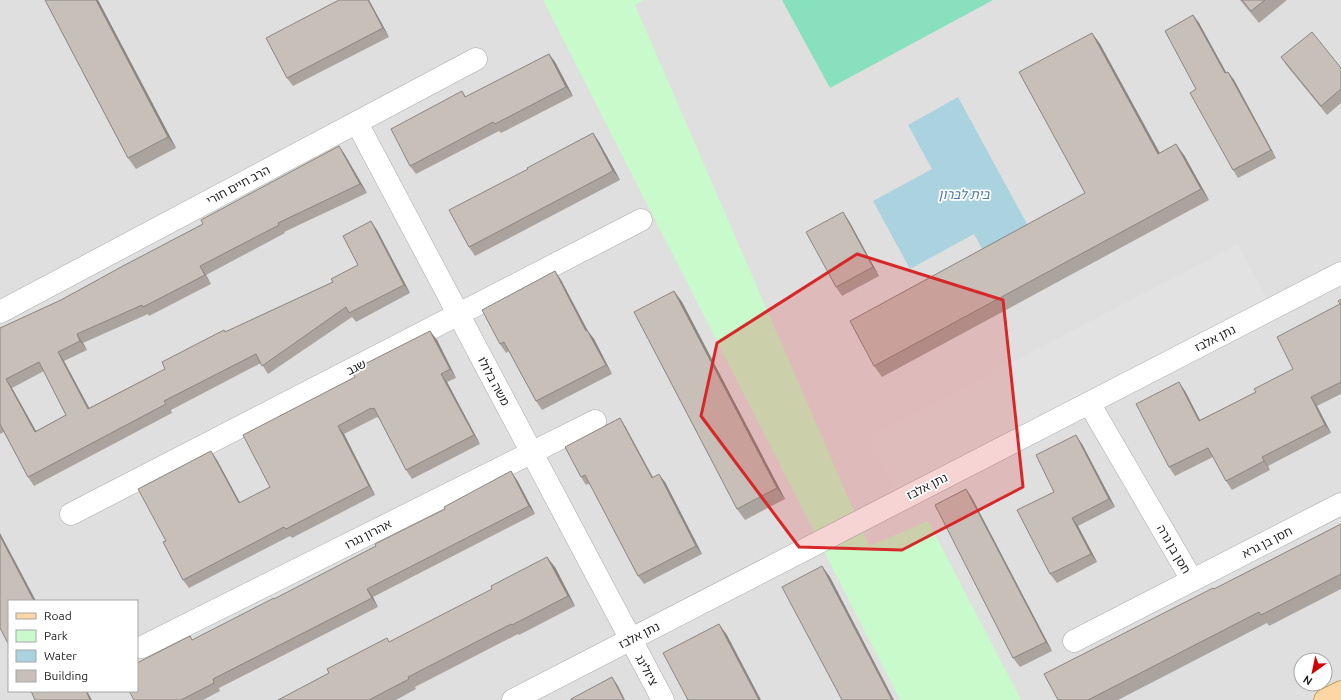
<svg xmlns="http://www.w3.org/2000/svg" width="1341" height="700" font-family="Ubuntu,'Noto Sans Hebrew',sans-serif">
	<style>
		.residential { fill: #e0dfdf; fill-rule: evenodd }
		.park { fill: #c8facc }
		.pitch { fill: #88e0be }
		.parking { fill: #e2e2e2 }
		.water { fill: #aad3df }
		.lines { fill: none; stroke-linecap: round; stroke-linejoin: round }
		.minor-casing { stroke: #a9a9a9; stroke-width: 23 }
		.major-casing { stroke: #a06b00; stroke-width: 23 }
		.minor { stroke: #fff; stroke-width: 22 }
		.major { stroke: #fcd6a4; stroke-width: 22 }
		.wall { fill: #aba49e; fill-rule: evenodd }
		.shaded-wall { fill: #8b8681 }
		.building { fill: #c7bfb8; stroke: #8b8681; fill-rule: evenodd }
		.marked { fill: #d62828; fill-opacity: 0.2; stroke: #d62828; stroke-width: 3; stroke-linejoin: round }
		.labels { text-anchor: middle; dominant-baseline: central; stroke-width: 3.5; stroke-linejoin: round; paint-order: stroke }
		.street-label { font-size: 12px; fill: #222; stroke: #fff }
		.water-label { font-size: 13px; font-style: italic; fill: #4a7aab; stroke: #fff }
	</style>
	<rect width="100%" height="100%" fill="#f2efe9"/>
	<path class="residential" d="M 0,0 L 1341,0 L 1341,700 L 0,700 ZM 9,601 L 137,601 L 137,691 L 9,691 ZM 1301,660 L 1325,660 L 1325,684 L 1301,684 Z"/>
	<path class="park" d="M 543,0 L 644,0 L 635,5 L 869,546 L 928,521 L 1021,700 L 900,700 Z"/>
	<path class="pitch" d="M 782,0 L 993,0 L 830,88 Z"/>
	<path class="parking" d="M 1238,244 L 1272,308 L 900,500 L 867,438 Z"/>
	<path class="water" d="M 958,97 L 1034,237 L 989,261 L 974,234 L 910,269 L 873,201 L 932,169 L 908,125 Z"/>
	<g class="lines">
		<defs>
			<g id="minor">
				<path d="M 357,123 L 663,700"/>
				<path d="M 0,312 L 476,59"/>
				<path d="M 1089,403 L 1192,580"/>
				<path d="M 71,514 L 641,220"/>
				<path d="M 1074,641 L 1341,504"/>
				<path d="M 142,647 L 595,421"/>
				<path d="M 513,700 L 1341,273"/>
			</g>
			<path id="major" d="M 1325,700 L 1341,692"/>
		</defs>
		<use href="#minor" class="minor-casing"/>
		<use href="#major" class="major-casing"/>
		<use href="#minor" class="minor"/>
		<use href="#major" class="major"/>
	</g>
	<g class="wall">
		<path d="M 45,0 L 98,0 L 176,148 L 136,169 L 128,158 Z"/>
		<path d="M 369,0 L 389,37 L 293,86 L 287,78 Z"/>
		<path d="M 1240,0 L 1287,0 L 1259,23 Z"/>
		<path d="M 1193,15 L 1199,23 L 1226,73 L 1228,72 L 1234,80 L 1276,158 L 1238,178 L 1233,170 L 1196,89 Z"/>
		<path d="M 1092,33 L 1100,44 L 1160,153 L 1184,155 L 1209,200 L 882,377 L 874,366 L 1085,193 Z"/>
		<path d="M 549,54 L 555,62 L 573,96 L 501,133 L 499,131 L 416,174 L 410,166 L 462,91 L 466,97 Z"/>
		<path d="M 1281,57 L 1341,68 L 1341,103 L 1327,115 L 1287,66 Z"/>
		<path d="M 593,133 L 599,142 L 620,180 L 475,256 L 469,247 L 528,169 Z"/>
		<path d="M 339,146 L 345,155 L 367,193 L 284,232 L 285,233 L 206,275 L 211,284 L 149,316 L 148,314 L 83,343 L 87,350 L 64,361 L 89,408 L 165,369 L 225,332 L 333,282 L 358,265 L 377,230 L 410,293 L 356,322 L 352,317 L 268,374 L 261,363 L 171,410 L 172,413 L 34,486 L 28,477 L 4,432 L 0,434 L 0,328 L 61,300 L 203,224 ZM 44,371 L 66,415 L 36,431 L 12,388 Z"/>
		<path d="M 849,221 L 879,276 L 842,296 L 836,287 Z"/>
		<path d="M 555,271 L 561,280 L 587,330 L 594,339 L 612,374 L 542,410 L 536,401 L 509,351 L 506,353 L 500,344 Z"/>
		<path d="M 674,291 L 682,302 L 785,499 L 745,520 L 737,509 Z"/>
		<path d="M 1341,299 L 1341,394 L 1317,406 L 1331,433 L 1268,466 L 1270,470 L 1232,490 L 1226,481 L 1213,457 L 1175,476 L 1169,467 L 1185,391 L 1200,420 L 1256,392 L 1293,369 L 1340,304 Z"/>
		<path d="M 430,331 L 437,340 L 456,378 L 447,382 L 480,444 L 412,479 L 406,470 L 379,418 L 378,418 L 377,417 L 344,434 L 375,495 L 292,538 L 290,536 L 189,588 L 183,580 L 166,541 L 217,460 L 240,503 L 270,487 L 355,377 Z"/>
		<path d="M 625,426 L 653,477 L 665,482 L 702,554 L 644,584 L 638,576 L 590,483 L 586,485 L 581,477 Z"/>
		<path d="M 1082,444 L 1115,507 L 1078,526 L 1097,562 L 1057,583 L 1050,574 L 1054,492 Z"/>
		<path d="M 517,480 L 535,514 L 373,597 L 378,607 L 219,688 L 220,691 L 203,700 L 134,700 L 193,640 L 275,599 Z"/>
		<path d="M 966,489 L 972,498 L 1052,651 L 1020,667 L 1013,658 Z"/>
		<path d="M 1341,524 L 1341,589 L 1269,626 L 1267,623 L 1118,700 L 1058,700 L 1214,589 Z"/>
		<path d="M 555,567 L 575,606 L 519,635 L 518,634 L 415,687 L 416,689 L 396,700 L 278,700 L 390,642 Z"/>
	</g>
	<g class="shaded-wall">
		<path d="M 96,0 L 98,0 L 176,148 L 168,137 Z"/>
		<path d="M 368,0 L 369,0 L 389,37 L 383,28 Z"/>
		<path d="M 1193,15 L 1199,23 L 1231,81 L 1225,73 Z"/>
		<path d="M 1092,33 L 1100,44 L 1166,165 L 1158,154 Z"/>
		<path d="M 549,54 L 555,62 L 573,96 L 566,87 Z"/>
		<path d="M 1228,72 L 1234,80 L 1276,158 L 1271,150 Z"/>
		<path d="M 593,133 L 599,142 L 620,180 L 613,171 Z"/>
		<path d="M 1176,144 L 1184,155 L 1209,200 L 1201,189 Z"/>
		<path d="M 339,146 L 345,155 L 367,193 L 360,184 Z"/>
		<path d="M 843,212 L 849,221 L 879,276 L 873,267 Z"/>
		<path d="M 371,221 L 377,230 L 410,293 L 404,285 Z"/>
		<path d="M 200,266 L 206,275 L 211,284 L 205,275 Z"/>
		<path d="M 555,271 L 561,280 L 589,333 L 587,330 L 594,339 L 612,374 L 606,365 L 586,331 Z"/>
		<path d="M 674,291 L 682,302 L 785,499 L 777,488 Z"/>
		<path d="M 430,331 L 437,340 L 456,378 L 450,369 Z"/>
		<path d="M 77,334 L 83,343 L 87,350 L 80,341 Z"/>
		<path d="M 58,352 L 64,361 L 94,417 L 88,409 Z"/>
		<path d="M 441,374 L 447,382 L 480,444 L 474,435 Z"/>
		<path d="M 6,379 L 12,388 L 41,440 L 35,432 Z"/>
		<path d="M 1179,382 L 1185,391 L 1205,430 L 1199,421 Z"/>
		<path d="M 1311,397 L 1317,406 L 1331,433 L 1325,425 Z"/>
		<path d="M 620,418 L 625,426 L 657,486 L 652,478 Z"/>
		<path d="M 338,426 L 344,434 L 375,495 L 369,486 Z"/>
		<path d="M 1076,435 L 1082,444 L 1115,507 L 1109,499 Z"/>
		<path d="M 211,451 L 217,460 L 245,512 L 239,503 Z"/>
		<path d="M 1262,457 L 1268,466 L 1270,470 L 1264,461 Z"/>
		<path d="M 511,471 L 517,480 L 535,514 L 529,506 Z"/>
		<path d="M 659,474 L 665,482 L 702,554 L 696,546 Z"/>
		<path d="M 966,489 L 972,498 L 1052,651 L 1046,642 Z"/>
		<path d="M 1072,518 L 1078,526 L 1097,562 L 1091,554 Z"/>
		<path d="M 0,533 L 36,601 L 34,601 L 0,536 Z"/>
		<path d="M 547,557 L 555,567 L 575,606 L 568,596 Z"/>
		<path d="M 822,566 L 830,577 L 894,700 L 892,700 Z"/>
		<path d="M 367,589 L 373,597 L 378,607 L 372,598 Z"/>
		<path d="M 719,624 L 727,635 L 761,700 L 759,700 Z"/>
		<path d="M 612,677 L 618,686 L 625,700 L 624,700 Z"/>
		<path d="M 86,691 L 87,691 L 92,700 L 90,700 Z"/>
	</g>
	<g class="building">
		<path d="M 45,0 L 96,0 L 168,137 L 128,158 Z"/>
		<path d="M 339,0 L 368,0 L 383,28 L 287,78 L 266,38 Z"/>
		<path d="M 1242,0 L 1265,0 L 1251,11 Z"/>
		<path d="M 1193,15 L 1225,73 L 1228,72 L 1271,150 L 1233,170 L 1190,93 L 1196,89 L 1165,31 Z"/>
		<path d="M 1312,32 L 1341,68 L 1341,89 L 1321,106 L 1281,57 Z"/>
		<path d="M 1092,33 L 1158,154 L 1176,144 L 1201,189 L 874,366 L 850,321 L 1085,193 L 1019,72 Z"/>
		<path d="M 549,54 L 566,87 L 495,124 L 493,122 L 410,166 L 391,129 L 462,91 L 465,97 Z"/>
		<path d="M 593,133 L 613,171 L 469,247 L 449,210 L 528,169 L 527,168 Z"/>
		<path d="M 339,146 L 360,184 L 278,223 L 279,225 L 200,266 L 205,275 L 143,307 L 142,305 L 77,334 L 80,341 L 58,352 L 88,409 L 165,369 L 162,362 L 224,330 L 225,332 L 333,282 L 331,279 L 358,265 L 343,236 L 371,221 L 404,285 L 349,313 L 346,307 L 262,366 L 256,354 L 164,401 L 166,404 L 28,477 L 0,424 L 0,328 L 61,300 L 121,267 L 203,224 L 201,220 ZM 39,362 L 66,415 L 35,432 L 6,379 Z"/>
		<path d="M 843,212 L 873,267 L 836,287 L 806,232 Z"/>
		<path d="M 555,271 L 586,331 L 587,330 L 606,365 L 536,401 L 504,342 L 500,344 L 482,310 Z"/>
		<path d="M 674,291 L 777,488 L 737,509 L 634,312 Z"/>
		<path d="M 1341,299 L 1341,382 L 1311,397 L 1325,425 L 1262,457 L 1264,461 L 1226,481 L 1208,448 L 1169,467 L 1136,404 L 1179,382 L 1199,421 L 1256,392 L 1254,389 L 1293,369 L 1277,337 L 1340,304 L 1338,301 Z"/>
		<path d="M 430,331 L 450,369 L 441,374 L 474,435 L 406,470 L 374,408 L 372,409 L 371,408 L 338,426 L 369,486 L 286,529 L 284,527 L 183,580 L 163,542 L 166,541 L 138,489 L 211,451 L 239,503 L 270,487 L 243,435 L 355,377 L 351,371 Z"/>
		<path d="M 620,418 L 652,478 L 659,474 L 696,546 L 638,576 L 585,475 L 581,477 L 565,447 Z"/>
		<path d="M 1076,435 L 1109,499 L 1072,518 L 1091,554 L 1050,574 L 1017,510 L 1054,492 L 1036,455 Z"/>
		<path d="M 511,471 L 529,506 L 367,589 L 372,598 L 213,679 L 214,683 L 181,700 L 134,700 L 129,691 L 137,691 L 137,663 L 190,636 L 192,640 L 274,598 L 274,599 L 376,546 L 375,544 L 445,509 L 444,507 Z"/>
		<path d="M 966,489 L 1046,642 L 1013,658 L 935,505 Z"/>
		<path d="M 1341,524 L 1341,574 L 1261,615 L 1259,612 L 1088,700 L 1058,700 L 1044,674 L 1213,588 L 1214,589 Z"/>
		<path d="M 0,536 L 34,601 L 9,601 L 9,645 L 0,628 Z"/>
		<path d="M 547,557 L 568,596 L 512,625 L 511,624 L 408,677 L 409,679 L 369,700 L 278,700 L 329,673 L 327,669 L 387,638 L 389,642 L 492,589 L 491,586 Z"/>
		<path d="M 822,566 L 892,700 L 842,700 L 782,587 Z"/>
		<path d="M 719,624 L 759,700 L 688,700 L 663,653 Z"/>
		<path d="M 612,677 L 624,700 L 571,700 L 571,699 Z"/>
		<path d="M 31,691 L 86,691 L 90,700 L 35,700 Z"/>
	</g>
	<path class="marked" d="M 857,254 L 1003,300 L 1023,487 L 902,550 L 799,547 L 701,416 L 717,343 Z"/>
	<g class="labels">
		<g class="street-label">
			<text transform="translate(238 185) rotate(-28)">הרב חיים חורי</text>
			<text transform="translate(1215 338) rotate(-27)">נתן אלבז</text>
			<text transform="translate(356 367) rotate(-27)">שגב</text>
			<text transform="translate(494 381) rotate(62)">משה בלולו</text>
			<text transform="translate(927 486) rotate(-27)">נתן אלבז</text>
			<text transform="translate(368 534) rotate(-27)">אהרון נגרו</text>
			<text transform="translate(1267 542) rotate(-27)">חסן בן גרא</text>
			<text transform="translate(1174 549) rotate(60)">חסן בן גרה</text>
			<text transform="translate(639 635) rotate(-27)">נתן אלבז</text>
			<text transform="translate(647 670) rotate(61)">ציזלינג</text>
		</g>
		<g class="water-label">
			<text x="964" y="194">בית לברון</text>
		</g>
	</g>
	<rect x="8" y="600" width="130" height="92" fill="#ffffff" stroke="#a7a7a7"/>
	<rect x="16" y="613" width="20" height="6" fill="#fcd6a4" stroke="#a7a7a7"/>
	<text x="44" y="620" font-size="12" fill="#222222">Road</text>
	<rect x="16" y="630" width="20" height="12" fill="#c8facc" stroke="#a7a7a7"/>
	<text x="44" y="640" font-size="12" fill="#222222">Park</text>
	<rect x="16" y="650" width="20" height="12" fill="#aad3df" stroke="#a7a7a7"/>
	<text x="44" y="660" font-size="12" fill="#222222">Water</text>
	<rect x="16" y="670" width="20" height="12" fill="#c7bfb8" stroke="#a7a7a7"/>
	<text x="44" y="680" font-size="12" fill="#222222">Building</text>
	<g transform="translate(1313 672) rotate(213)"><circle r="19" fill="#ffffff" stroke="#a7a7a7"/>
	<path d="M0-3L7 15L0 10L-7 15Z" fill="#d40000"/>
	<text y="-6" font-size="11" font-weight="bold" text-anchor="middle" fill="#222222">N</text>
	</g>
</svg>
